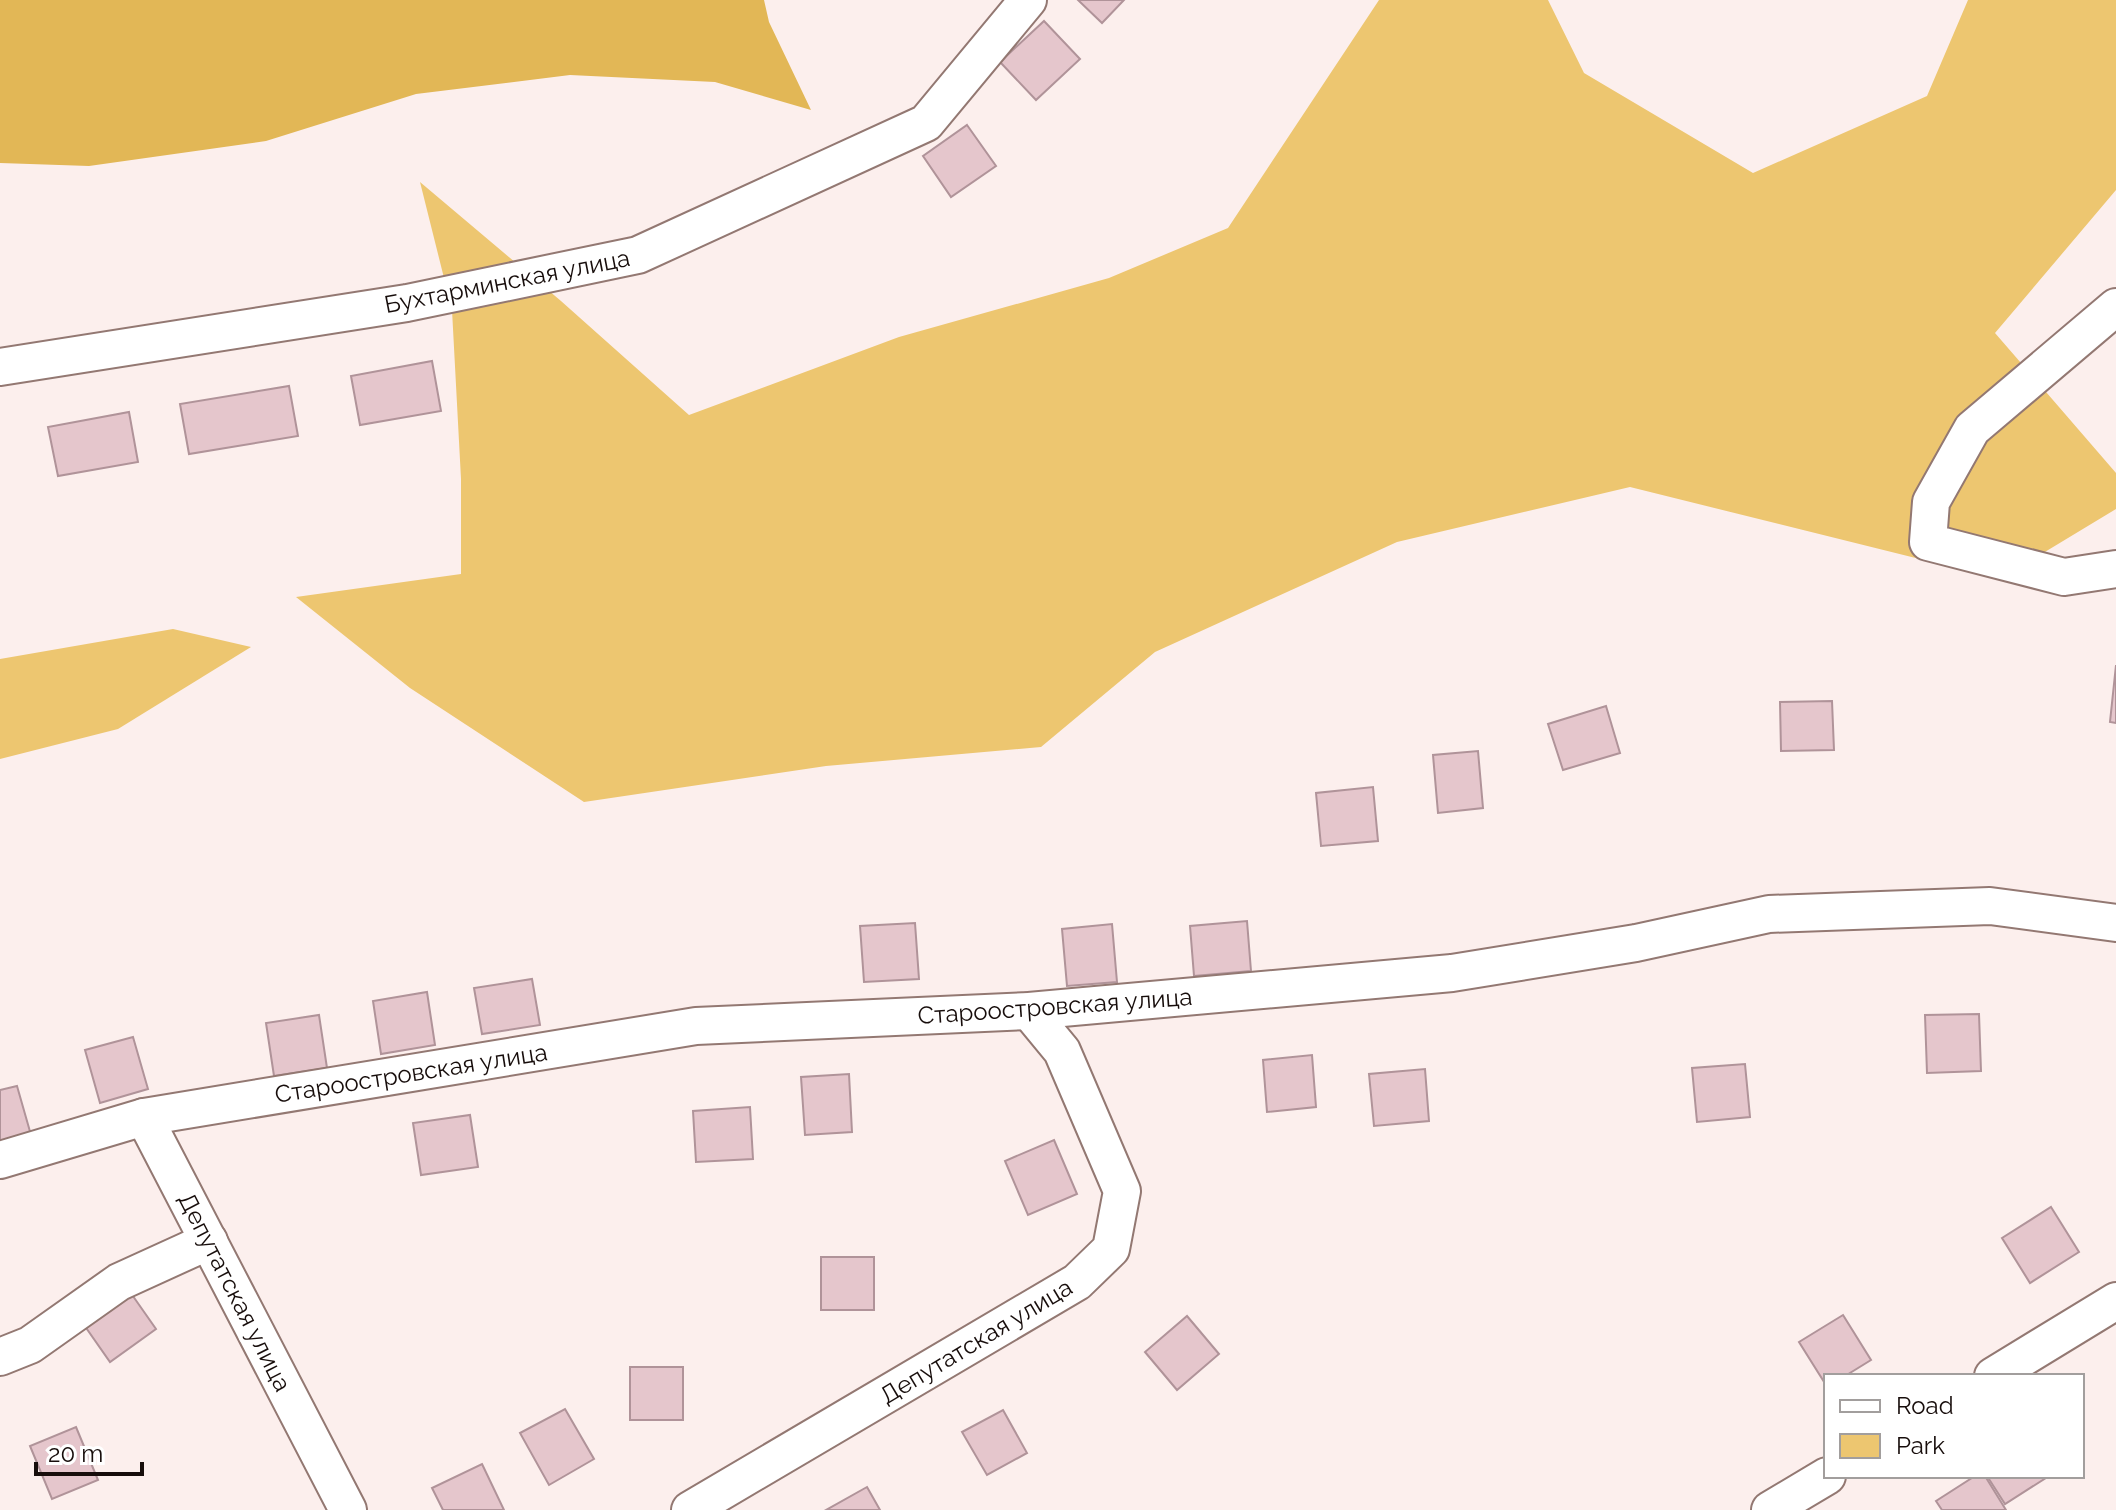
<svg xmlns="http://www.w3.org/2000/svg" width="2116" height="1510" font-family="Raleway,sans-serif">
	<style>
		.green { fill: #edc670 }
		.forest { fill: #e2b756 }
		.building { fill: #e5c6cc; stroke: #b09399; stroke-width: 2 }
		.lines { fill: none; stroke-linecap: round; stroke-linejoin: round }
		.street-casing { stroke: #937872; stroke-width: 40 }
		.street { stroke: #fff; stroke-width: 36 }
		.labels { text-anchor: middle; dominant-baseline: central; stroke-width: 8; stroke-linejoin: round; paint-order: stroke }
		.street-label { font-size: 24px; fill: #170d0b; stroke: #fff }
	</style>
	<rect width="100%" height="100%" fill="#fcefed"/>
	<g class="green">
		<path d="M 1379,0 L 1548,0 L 1584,73 L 1753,173 L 1927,96 L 1968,0 L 2116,0 L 2116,190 L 1995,333 L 2116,473 L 2116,509 L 2000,579 L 1630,487 L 1397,542 L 1155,652 L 1041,747 L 826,766 L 584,802 L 410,688 L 296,597 L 461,574 L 461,479 L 452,310 L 420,182 L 561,301 L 689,415 L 899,337 L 1109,278 L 1228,228 Z"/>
		<path d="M 173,629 L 251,647 L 118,729 L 0,759 L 0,659 Z"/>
	</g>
	<path class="forest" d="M 0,0 L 764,0 L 769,22 L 811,110 L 715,82 L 570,75 L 416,94 L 266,141 L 89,166 L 0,163 Z"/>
	<g class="building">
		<path d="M 1078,0 L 1124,0 L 1102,23 Z"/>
		<path d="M 1044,21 L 1080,59 L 1036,100 L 1000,62 Z"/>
		<path d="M 967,125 L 996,166 L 951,197 L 923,156 Z"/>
		<path d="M 432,361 L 441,411 L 360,425 L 351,376 Z"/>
		<path d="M 289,386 L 298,436 L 189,454 L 180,404 Z"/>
		<path d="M 129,412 L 138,462 L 58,476 L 48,427 Z"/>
		<path d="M 2116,665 L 2116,723 L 2110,722 Z"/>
		<path d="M 1832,701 L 1834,750 L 1781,751 L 1780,702 Z"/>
		<path d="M 1606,706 L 1620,753 L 1563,770 L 1548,724 Z"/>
		<path d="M 1478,751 L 1483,808 L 1438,813 L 1433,755 Z"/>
		<path d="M 1373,787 L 1378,841 L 1321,846 L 1316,793 Z"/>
		<path d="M 1247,921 L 1251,971 L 1194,976 L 1190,926 Z"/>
		<path d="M 915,923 L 919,979 L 864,982 L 860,926 Z"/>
		<path d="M 1112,924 L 1117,982 L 1067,986 L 1062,929 Z"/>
		<path d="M 532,979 L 540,1025 L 482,1034 L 474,988 Z"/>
		<path d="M 427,992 L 435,1045 L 381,1054 L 373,1001 Z"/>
		<path d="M 1979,1014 L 1981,1071 L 1927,1073 L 1925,1015 Z"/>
		<path d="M 319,1015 L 327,1068 L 274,1076 L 266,1023 Z"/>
		<path d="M 133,1037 L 148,1089 L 100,1103 L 85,1050 Z"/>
		<path d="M 1312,1055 L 1316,1107 L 1267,1112 L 1263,1060 Z"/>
		<path d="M 1745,1064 L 1750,1117 L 1697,1122 L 1692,1068 Z"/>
		<path d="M 1425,1069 L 1429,1121 L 1374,1126 L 1369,1074 Z"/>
		<path d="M 849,1074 L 852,1132 L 805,1135 L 801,1077 Z"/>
		<path d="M 17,1086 L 31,1135 L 0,1144 L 0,1090 Z"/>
		<path d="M 750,1107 L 753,1159 L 696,1162 L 693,1111 Z"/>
		<path d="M 470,1115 L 478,1167 L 421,1175 L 413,1123 Z"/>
		<path d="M 1054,1140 L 1077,1194 L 1028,1215 L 1005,1161 Z"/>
		<path d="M 2051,1207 L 2079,1252 L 2030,1283 L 2002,1238 Z"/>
		<rect x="821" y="1257" width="53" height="53"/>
		<path d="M 128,1289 L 156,1329 L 110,1362 L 82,1322 Z"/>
		<path d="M 1843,1315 L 1871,1360 L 1845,1376 L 1826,1376 L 1826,1385 L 1799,1342 Z"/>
		<path d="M 1187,1316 L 1219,1354 L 1177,1390 L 1145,1352 Z"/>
		<rect x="630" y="1367" width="53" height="53"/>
		<path d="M 565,1409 L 594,1459 L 549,1485 L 520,1433 Z"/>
		<path d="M 1003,1410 L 1027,1453 L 987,1475 L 962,1432 Z"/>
		<path d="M 76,1427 L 98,1480 L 52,1499 L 30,1446 Z"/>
		<path d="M 482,1464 L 504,1510 L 443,1510 L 432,1488 Z"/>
		<path d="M 1975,1476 L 1985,1476 L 2006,1510 L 1942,1510 L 1936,1501 Z"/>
		<path d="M 1987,1476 L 2049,1476 L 2005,1504 Z"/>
		<path d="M 867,1487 L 880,1510 L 826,1510 Z"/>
	</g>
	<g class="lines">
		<defs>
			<g id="street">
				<path d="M 2116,307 L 1972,429 L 1931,502 L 1928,542 L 2064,577 L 2116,569"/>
				<path d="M 0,367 L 407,303 L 638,255 L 926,123 L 1028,0"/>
				<path d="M 144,1117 L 348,1510"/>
				<path d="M 0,1160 L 144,1117 L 696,1026 L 1029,1011 L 1452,973 L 1636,943 L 1769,914 L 1990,906 L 2116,923"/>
				<path d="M 0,1357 L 30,1345 L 119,1282 L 209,1241"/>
				<path d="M 1993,1376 L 2116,1301"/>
				<path d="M 690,1510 L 1077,1282 L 1111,1249 L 1122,1191 L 1062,1051 L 1029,1011"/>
				<path d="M 1770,1510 L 1827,1476"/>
			</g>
		</defs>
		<use href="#street" class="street-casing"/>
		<use href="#street" class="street"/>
	</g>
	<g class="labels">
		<g class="street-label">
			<text transform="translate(507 281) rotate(-11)">Бухтарминская улица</text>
			<text transform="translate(1055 1006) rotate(-4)">Староостровская улица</text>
			<text transform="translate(411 1073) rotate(-9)">Староостровская улица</text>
			<text transform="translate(235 1292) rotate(63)">Депутатская улица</text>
			<text transform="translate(976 1341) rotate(-31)">Депутатская улица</text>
		</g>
	</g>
	<rect x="1824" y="1374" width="260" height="104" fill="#ffffff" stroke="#a29e9d" stroke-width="2"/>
	<rect x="1840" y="1400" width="40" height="12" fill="#ffffff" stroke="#a29e9d" stroke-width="2"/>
	<text x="1896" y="1414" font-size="24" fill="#170d0b">Road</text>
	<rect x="1840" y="1434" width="40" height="24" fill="#edc670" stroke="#a29e9d" stroke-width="2"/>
	<text x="1896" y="1454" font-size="24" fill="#170d0b">Park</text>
	<path d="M36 1462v12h106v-12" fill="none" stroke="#170d0b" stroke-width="4"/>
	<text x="48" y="1462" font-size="24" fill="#170d0b" stroke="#ffffff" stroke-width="6" paint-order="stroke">20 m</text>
</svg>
